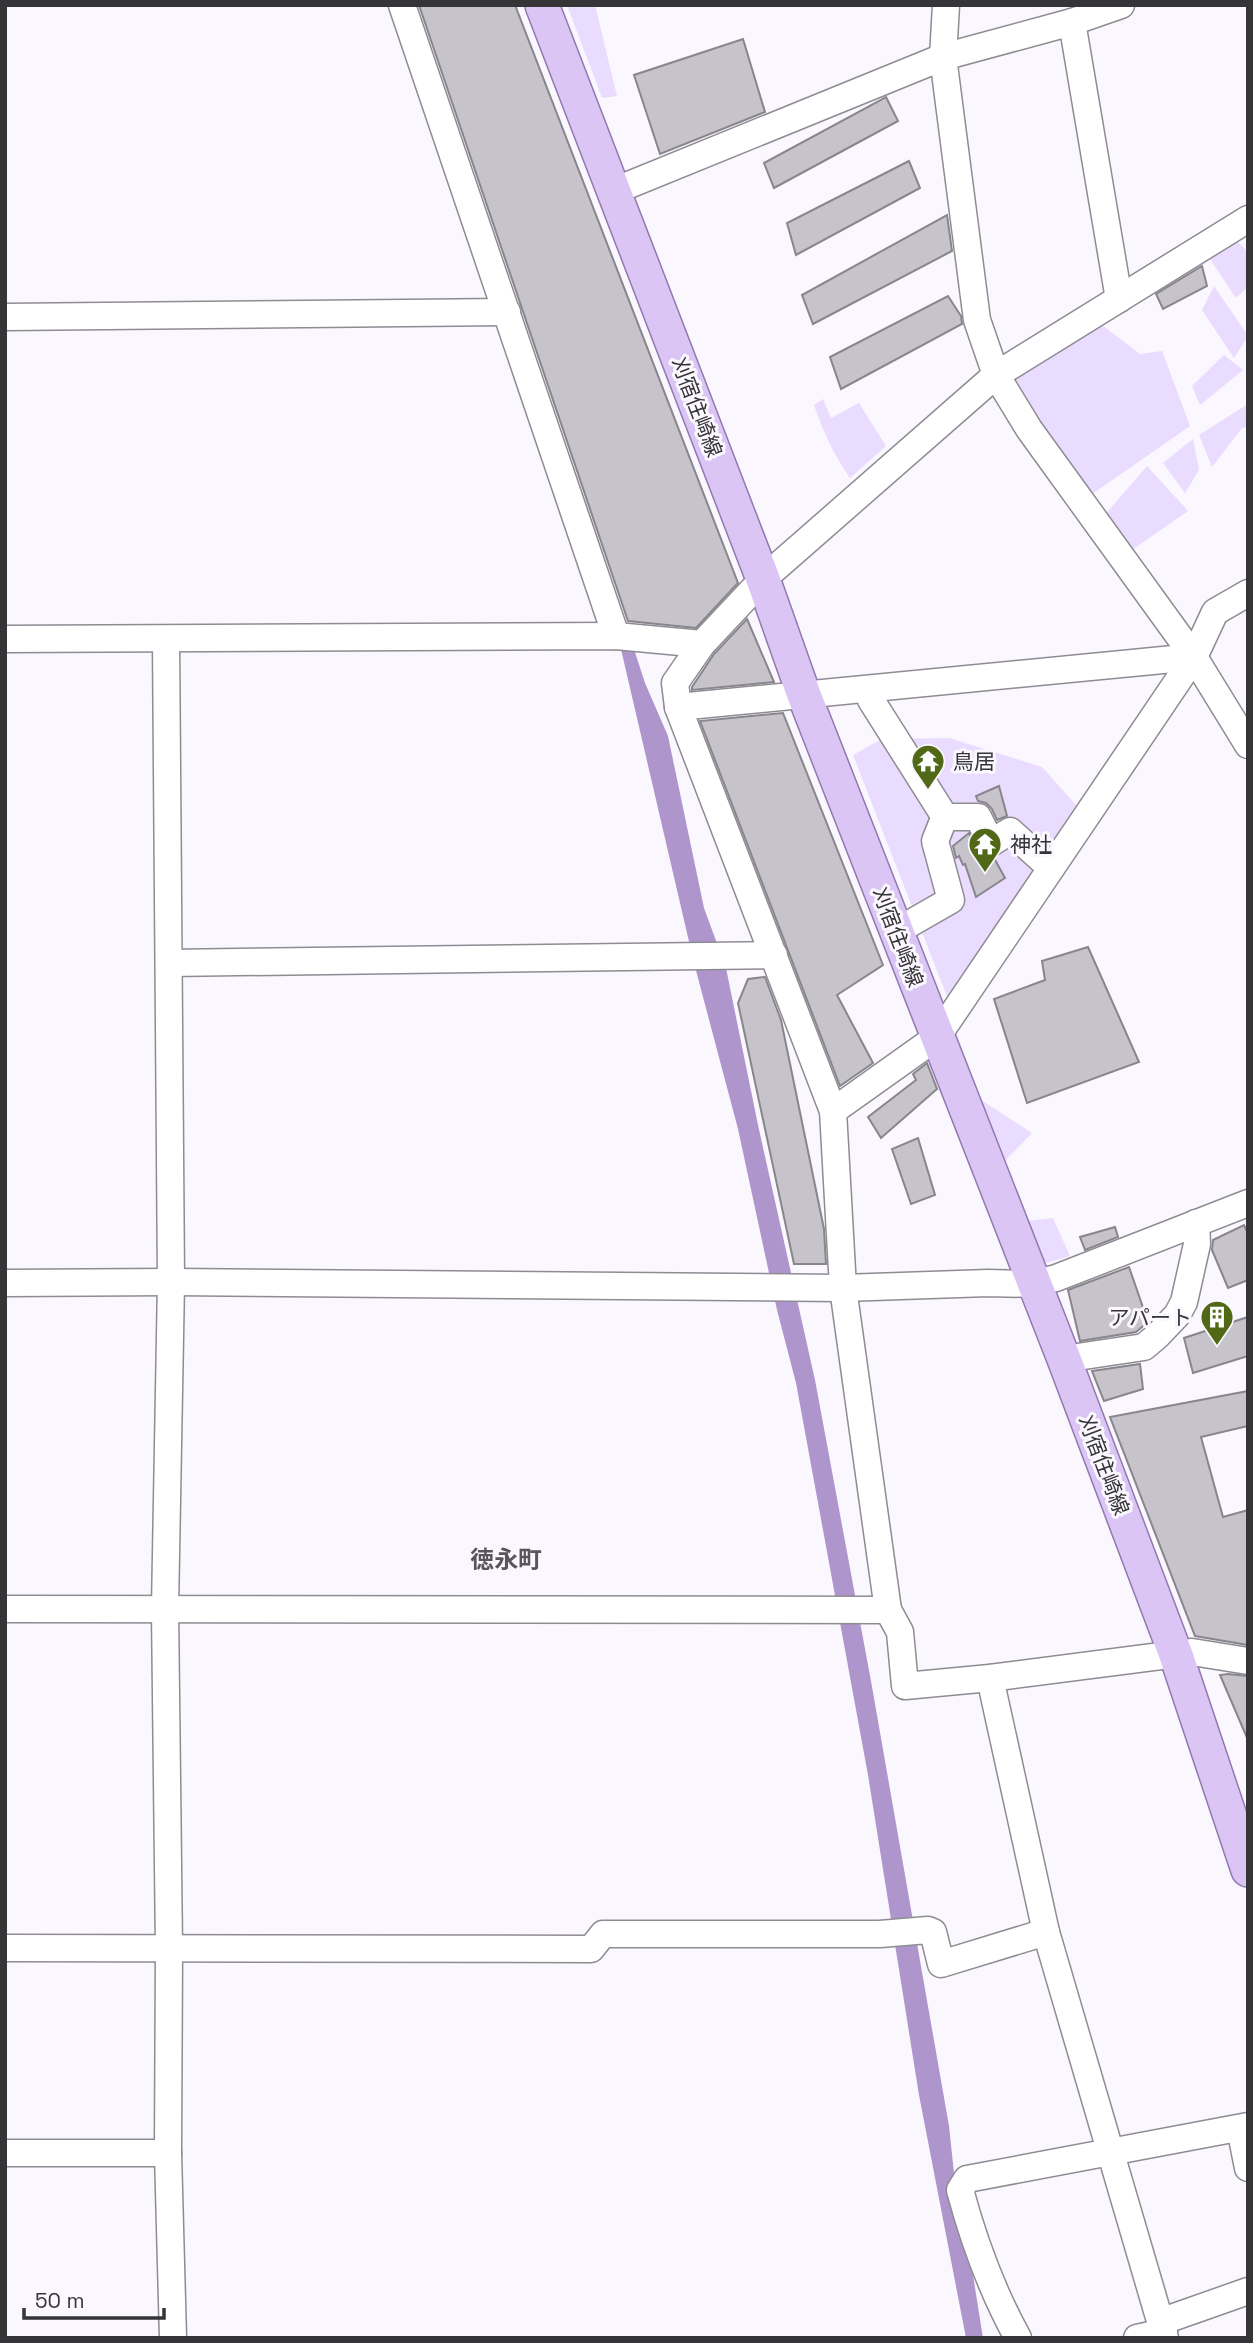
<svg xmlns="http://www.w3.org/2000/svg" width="1253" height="2343" font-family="'Space Grotesk','Noto Sans JP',sans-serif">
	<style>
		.green { fill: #eadcfe }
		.water { fill: #ae96cc }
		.building { fill: #c6c3cb; stroke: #88858d; stroke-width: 2 }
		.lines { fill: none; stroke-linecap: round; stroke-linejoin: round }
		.minor-casing { stroke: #8e8b93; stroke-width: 29 }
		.major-casing { stroke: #9179ae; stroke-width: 36 }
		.minor { stroke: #fff; stroke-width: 26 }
		.major { stroke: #dbc5f5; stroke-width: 33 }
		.labels { text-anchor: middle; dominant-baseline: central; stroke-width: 6; stroke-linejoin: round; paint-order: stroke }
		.street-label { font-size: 21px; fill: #353437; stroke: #faf7fe }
		.poi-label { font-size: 21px; fill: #353437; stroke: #faf7fe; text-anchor: start }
		.quarter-label { font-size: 24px; font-weight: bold; fill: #58555d; stroke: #faf7fe }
	</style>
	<rect width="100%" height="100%" fill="#faf7fe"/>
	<g class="green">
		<path d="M 567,5 L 595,5 L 617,96 L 602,98 Z"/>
		<path d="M 1236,240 L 1248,252 L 1248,287 L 1236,298 L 1210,259 Z"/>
		<path d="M 1214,286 L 1248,336 L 1234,358 L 1202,310 Z"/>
		<path d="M 1102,325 L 1140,354 L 1162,351 L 1190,426 L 1088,497 L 1015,394 L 1016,372 Z"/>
		<path d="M 1224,355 L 1243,370 L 1200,405 L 1192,386 Z"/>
		<path d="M 823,399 L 831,418 L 859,403 L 886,446 L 850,478 C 834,455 823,431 814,405 Z"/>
		<path d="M 1248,404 L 1248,427 L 1242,428 L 1212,467 L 1199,435 Z"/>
		<path d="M 1193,439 L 1199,470 L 1185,493 L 1163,463 Z"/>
		<path d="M 1147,466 L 1188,511 L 1129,552 L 1103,517 Z"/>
		<path d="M 949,738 L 1042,767 L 1076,805 L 948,999 L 853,755 L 882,739 Z"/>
		<path d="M 975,1096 L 1032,1133 L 1002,1164 Z"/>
		<path d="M 1053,1218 L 1070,1256 L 1046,1263 L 1025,1221 Z"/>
	</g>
	<path class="water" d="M 411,5 L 593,523 L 645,683 L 668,736 L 704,908 L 726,968 L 758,1125 L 815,1380 L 871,1681 L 949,2126 L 956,2192 L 973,2275 L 983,2338 L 966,2338 L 919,2095 L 868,1775 L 796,1383 L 777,1310 L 738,1129 L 694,963 L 620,645 Z"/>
	<g class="building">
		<path d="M 419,5 L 515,5 L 738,583 L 696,628 L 628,621 Z"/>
		<path d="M 743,39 L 765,112 L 660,154 L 634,75 Z"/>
		<path d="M 886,97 L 898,121 L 774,188 L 764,163 Z"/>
		<path d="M 909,161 L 920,188 L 796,255 L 787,223 Z"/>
		<path d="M 947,215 L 952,251 L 813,324 L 802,295 Z"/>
		<path d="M 1202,266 L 1207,286 L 1163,309 L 1156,294 Z"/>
		<path d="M 948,296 L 961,316 L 962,324 L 841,389 L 830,357 Z"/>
		<path d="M 747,619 L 774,682 L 692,690 L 692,687 L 714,654 Z"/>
		<path d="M 783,713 L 883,965 L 837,995 L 873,1063 L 840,1086 L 700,721 Z"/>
		<path d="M 999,786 L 1007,816 L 997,820 L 992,809 L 986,803 L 978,801 L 976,796 Z"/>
		<path d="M 969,833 L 977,851 L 983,857 L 994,858 L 1005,878 L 976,897 L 965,864 L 963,865 L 959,856 L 956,858 L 953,846 Z"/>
		<path d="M 1088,947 L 1139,1062 L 1027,1103 L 994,999 L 1045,980 L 1042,961 Z"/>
		<path d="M 765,977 L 781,1020 L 824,1229 L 826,1264 L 794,1264 L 738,1003 L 748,979 Z"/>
		<path d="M 927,1063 L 937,1089 L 881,1138 L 868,1117 L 916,1080 L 913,1074 Z"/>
		<path d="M 918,1138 L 935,1195 L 911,1204 L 892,1149 Z"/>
		<path d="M 1244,1225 L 1248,1234 L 1248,1280 L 1228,1288 L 1212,1250 L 1213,1240 Z"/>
		<path d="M 1115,1227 L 1118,1237 L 1085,1250 L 1080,1237 Z"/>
		<path d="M 1129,1267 L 1148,1322 L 1136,1332 L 1080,1341 L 1068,1290 Z"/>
		<path d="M 1248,1317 L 1248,1356 L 1193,1373 L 1184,1338 Z"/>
		<path d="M 1140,1364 L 1143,1389 L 1104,1401 L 1092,1371 Z"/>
		<path d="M 1248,1391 L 1248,1426 L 1201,1437 L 1223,1517 L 1248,1510 L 1248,1645 L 1195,1636 L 1110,1417 Z"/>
		<path d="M 1228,1674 L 1248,1676 L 1248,1740 L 1220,1675 Z"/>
	</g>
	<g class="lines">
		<defs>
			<g id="minor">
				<path d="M 402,5 L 616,636"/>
				<path d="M 946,5 L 943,57 L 977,320 L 996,375 L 1029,429 L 1194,657 L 1248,745"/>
				<path d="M 1072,22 L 1121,5"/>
				<path d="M 614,191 L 943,57 L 1072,22 L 1119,299"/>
				<path d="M 1248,219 L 996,375 L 763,579 L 702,644 L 675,683 L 678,707 L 833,1111 L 843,1288 L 888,1610 L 900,1632 L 905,1686 L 990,1678 L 1192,1652 L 1248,1661"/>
				<path d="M 5,317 L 507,312"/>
				<path d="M 5,639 L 616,636 L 702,644"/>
				<path d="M 166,639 L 171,1282 L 165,1609 L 169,1950 L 168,2153 L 173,2338"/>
				<path d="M 871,700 L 945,817 L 978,817 L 991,843 L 1010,831 L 1051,868"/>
				<path d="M 678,707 L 1194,657"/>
				<path d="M 904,927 L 951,900 L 935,841 L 945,816"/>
				<path d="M 169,963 L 774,955"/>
				<path d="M 833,1111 L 937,1037 L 1194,657 L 1215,612 L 1248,593"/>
				<path d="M 5,1283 L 171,1282 L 843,1288 L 988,1283 L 1034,1284 L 1056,1278 L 1248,1203"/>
				<path d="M 1064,1359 L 1144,1347 L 1157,1336 L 1177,1315 L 1184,1302 L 1197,1244 L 1196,1223"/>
				<path d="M 5,1609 L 888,1610"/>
				<path d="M 990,1678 L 1046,1932 L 1165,2338"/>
				<path d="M 5,1948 L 591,1949 L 603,1934 L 880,1934 L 928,1930 L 933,1932 L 941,1964 L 1046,1932"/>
				<path d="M 1240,2128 L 1248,2168"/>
				<path d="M 5,2153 L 168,2153"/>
				<path d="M 1160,2322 L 1248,2291"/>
				<path d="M 1018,2338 C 992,2291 974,2242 960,2190 L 967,2179 L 1248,2126"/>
				<path d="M 1137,2338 L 1164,2332"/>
			</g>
			<path id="major" d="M 542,5 L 763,579 L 804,695 L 1064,1359 L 1176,1655 L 1248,1870"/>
		</defs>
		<use href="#minor" class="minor-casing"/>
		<use href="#major" class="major-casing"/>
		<use href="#minor" class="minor"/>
		<use href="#major" class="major"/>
	</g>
	<defs>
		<symbol id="temple-pin" viewBox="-11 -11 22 30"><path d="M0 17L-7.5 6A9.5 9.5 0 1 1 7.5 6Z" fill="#516817" stroke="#faf7fe"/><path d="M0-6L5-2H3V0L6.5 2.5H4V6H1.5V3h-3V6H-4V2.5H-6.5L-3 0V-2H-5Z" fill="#fff"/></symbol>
		<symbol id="building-pin" viewBox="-11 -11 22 30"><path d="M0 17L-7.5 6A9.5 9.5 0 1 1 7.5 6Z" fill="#516817" stroke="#faf7fe"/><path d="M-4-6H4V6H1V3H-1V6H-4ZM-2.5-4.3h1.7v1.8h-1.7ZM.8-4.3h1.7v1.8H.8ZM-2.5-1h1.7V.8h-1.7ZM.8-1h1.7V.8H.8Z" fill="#fff"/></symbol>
	</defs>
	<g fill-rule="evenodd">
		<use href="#temple-pin" x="909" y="742" width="38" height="52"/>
		<use href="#temple-pin" x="966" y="825" width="38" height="52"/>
		<use href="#building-pin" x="1198" y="1298" width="38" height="52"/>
	</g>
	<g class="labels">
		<g class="street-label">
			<text transform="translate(697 407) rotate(69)">刈宿住崎線</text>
			<text transform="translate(898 937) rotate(69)">刈宿住崎線</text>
			<text transform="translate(1104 1465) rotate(69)">刈宿住崎線</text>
		</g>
		<g class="poi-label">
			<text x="953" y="761">鳥居</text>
			<text x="1010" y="844">神社</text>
			<text x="1192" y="1317" text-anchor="end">アパート</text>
		</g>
		<g class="quarter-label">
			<text x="506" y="1559">徳永町</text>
		</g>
	</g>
	<rect width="1253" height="2343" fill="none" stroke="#353437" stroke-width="14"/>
	<path d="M24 2308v10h140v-10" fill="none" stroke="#353437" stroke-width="3.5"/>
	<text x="35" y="2308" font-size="21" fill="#353437" stroke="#faf7fe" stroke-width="5" paint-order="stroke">50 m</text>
</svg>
